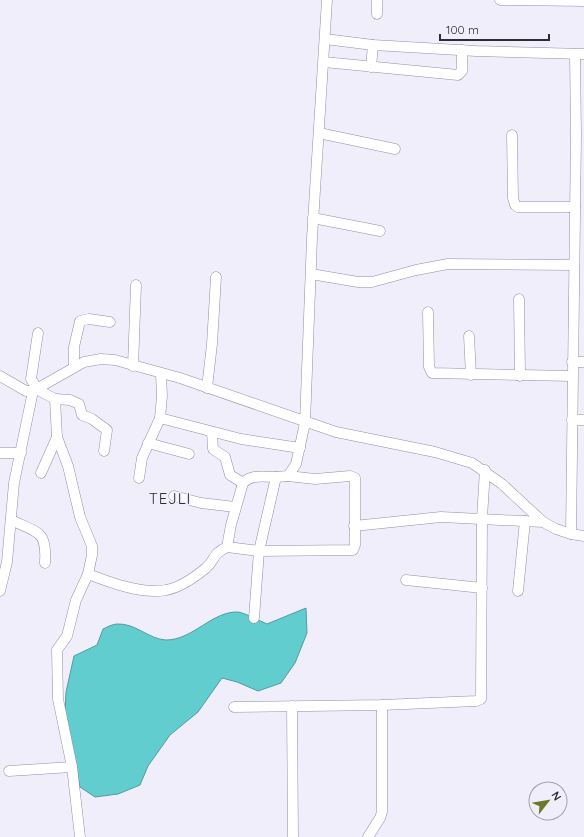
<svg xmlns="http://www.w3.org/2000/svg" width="584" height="837" font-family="Quicksand,sans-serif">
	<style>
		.water { fill: #61cdcf; stroke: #519ca0 }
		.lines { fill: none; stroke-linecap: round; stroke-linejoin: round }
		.minor-casing { stroke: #928ea3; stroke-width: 11 }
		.minor { stroke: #fff; stroke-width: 10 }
		.labels { text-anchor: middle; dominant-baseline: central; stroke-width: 3; stroke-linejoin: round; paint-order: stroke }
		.quarter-label { font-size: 15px; letter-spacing: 1px; fill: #2d2b34; stroke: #f1eefc }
	</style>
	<rect width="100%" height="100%" fill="#f1eefc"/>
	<path class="water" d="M 306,608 L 307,633 L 295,663 L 281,683 L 258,691 L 237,682 L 222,678 L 198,712 L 170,735 L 148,766 L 140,785 L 118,794 L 95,797 L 80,787 L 65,713 L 66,692 L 74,656 L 97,645 L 103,629 C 107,627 113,624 117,624 C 136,623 148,639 166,640 C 193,640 212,611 238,612 C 245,613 260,621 267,624 Z"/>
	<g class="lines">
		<defs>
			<g id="minor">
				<path d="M 500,0 L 584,1"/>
				<path d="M 377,14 L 377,0"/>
				<path d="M 325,39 L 373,45 L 476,51 L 584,54"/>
				<path d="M 324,62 L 458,75 L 462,71 L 462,50"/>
				<path d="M 371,67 L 373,45"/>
				<path d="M 319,133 L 395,149"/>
				<path d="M 512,135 L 513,198 L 515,205 L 518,207 L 575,207"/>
				<path d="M 313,218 L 380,231"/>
				<path d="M 311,274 L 358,282 L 372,282 L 416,270 L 448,264 L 574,265"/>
				<path d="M 519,299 L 520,376"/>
				<path d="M 428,312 L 429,367 L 432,373 L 572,376"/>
				<path d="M 38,333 L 31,379 L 38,390 L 55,399 L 57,437 L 68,466 L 80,517 L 92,546 L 92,555 L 88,574 L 76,600 L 67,636 L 57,650 L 58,699 L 72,767 L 80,837"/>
				<path d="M 469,336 L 471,375"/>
				<path d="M 572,362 L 584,362"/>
				<path d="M 133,366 L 136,285"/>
				<path d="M 74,367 L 74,347 L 80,321 L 89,319 L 110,322"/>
				<path d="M 0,376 L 26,391 L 33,391 L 84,362 L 101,359 L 115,360 L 180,378 L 336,432 L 435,452 L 472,463 L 502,484 L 543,522 L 556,529 L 571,534 L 584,536"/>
				<path d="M 207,388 L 212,344 L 216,277"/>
				<path d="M 55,399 L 70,400 L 79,404 L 82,415 L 92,419 L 107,430 L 104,451"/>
				<path d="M 160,418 L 241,439 L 300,448"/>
				<path d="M 572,420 L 584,420"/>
				<path d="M 212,432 L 213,449 L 225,457 L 230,475 L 243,483"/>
				<path d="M 148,443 L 189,454"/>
				<path d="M 0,453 L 21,453"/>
				<path d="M 41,473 L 57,437"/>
				<path d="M 139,478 L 142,458 L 160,418 L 162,396 L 161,374"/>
				<path d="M 174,496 L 201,503 L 235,507"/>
				<path d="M 11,520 C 38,533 47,530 45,563"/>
				<path d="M 354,526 L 441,517 L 543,522"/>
				<path d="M 571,534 L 576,135 L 575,54"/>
				<path d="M 227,547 L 259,551 L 353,550 L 355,545 L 355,478 L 350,476 L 315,479 L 288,476"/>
				<path d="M 88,574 C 109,582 143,595 166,590 C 179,588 195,577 206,568 C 216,559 211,555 227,547 L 231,525 L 243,483 C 251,474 264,477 276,477"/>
				<path d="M 406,580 L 482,588"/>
				<path d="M 0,591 L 7,562 L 14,483 L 33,391"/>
				<path d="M 518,591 L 525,521"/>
				<path d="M 254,618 L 259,551 L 276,477 L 288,476 L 296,464 L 305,423 L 312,238 L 327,0"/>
				<path d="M 292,706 L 293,837"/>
				<path d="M 234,707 L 382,705 L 476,701 L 481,699 L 482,518 L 485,470"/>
				<path d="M 9,771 L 72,767"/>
				<path d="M 368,837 L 380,818 L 382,812 L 382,705"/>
			</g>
		</defs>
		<use href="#minor" class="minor-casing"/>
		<use href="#minor" class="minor"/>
	</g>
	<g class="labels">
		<g class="quarter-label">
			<text x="170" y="498">TEJLI</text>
		</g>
	</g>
	<g transform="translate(548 801) rotate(59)"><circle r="19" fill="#f1eefc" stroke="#a3a0ac"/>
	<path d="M0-3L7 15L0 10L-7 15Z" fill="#6a7a28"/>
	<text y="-6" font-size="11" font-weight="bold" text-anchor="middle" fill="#2d2b34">N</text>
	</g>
	<path d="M440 34v6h109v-6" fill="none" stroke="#2d2b34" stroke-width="2"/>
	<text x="446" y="34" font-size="12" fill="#2d2b34" stroke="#f1eefc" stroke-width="3" paint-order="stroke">100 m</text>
</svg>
